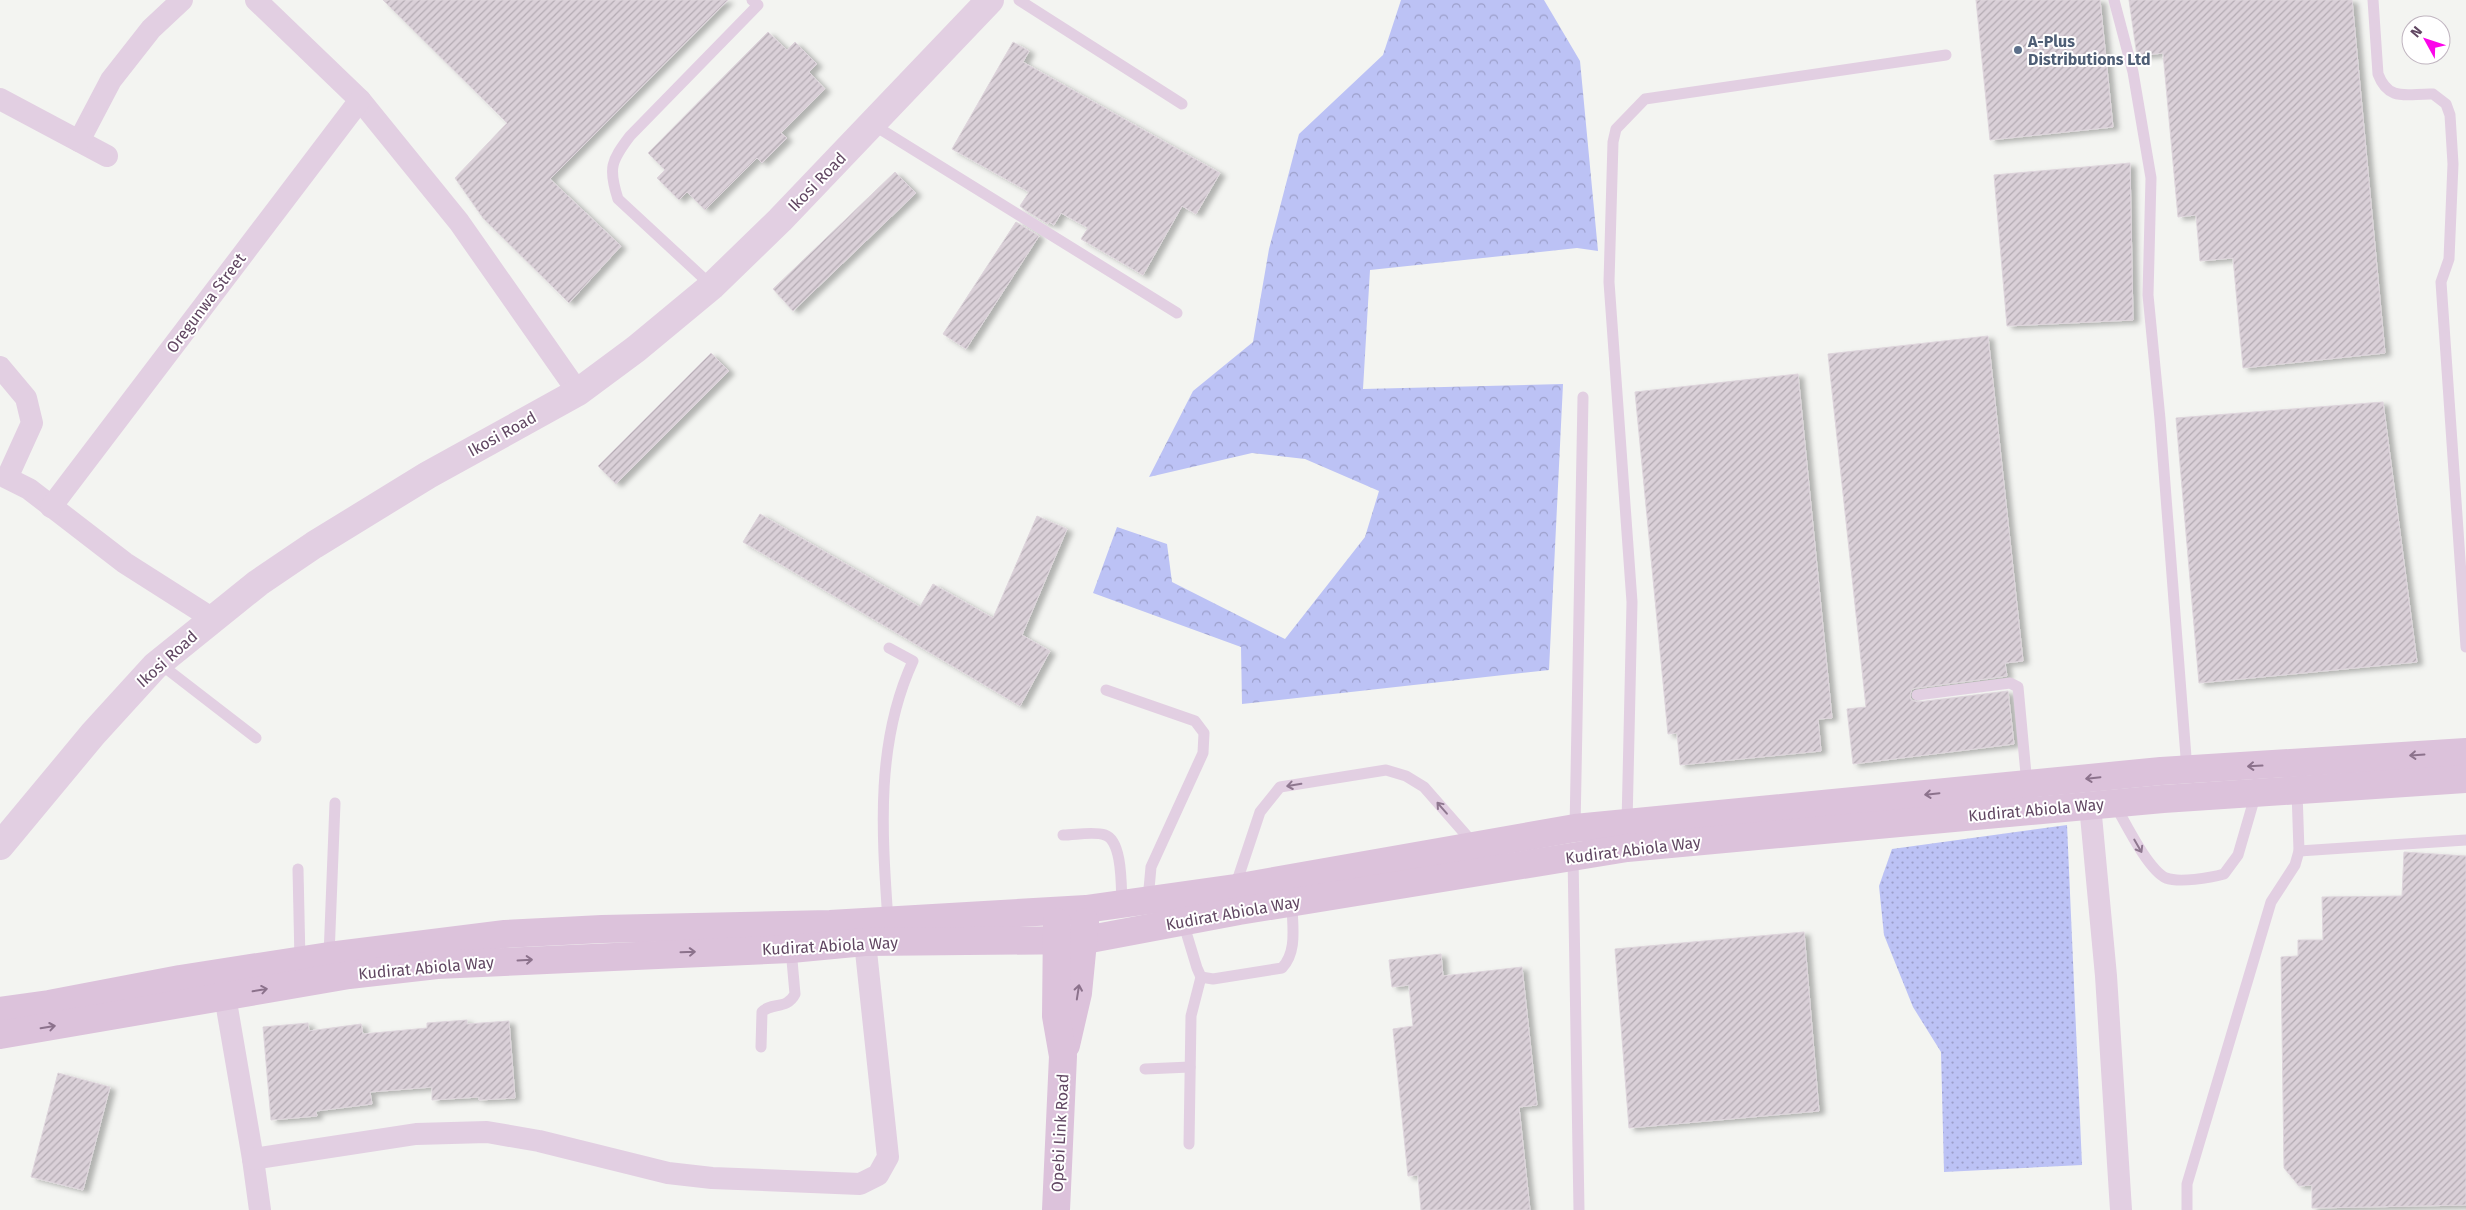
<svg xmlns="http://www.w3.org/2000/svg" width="2466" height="1210" font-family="'Fira Sans',sans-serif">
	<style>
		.grass { fill: url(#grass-dots) }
		.forest { fill: url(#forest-crowns) }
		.building { fill: url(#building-hatch); stroke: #ded5dc; filter: url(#shadow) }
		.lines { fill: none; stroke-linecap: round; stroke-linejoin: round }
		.service { stroke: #e2cfe2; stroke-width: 11 }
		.minor { stroke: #e2cfe2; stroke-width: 22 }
		.tertiary { stroke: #e2cfe2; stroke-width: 28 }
		.secondary { stroke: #dcc2db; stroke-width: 28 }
		.oneway { stroke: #8c728c }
		.oneway2 { stroke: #8e778f }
		.service-dot { fill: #5c6f8a; stroke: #fff; stroke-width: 2 }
		.labels { text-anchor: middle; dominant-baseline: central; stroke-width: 4; stroke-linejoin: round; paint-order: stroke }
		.service-label { font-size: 16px; font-weight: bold; fill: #4e5e75; stroke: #fff; text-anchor: start }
		.street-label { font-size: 16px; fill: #614762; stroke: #fff }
	</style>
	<defs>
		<pattern id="grass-dots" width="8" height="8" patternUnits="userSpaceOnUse" patternTransform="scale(1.25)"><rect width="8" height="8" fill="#bcc2f5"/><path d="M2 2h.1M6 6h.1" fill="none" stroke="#9c9fca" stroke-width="1.8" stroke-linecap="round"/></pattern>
		<pattern id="forest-crowns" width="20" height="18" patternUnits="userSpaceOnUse" patternTransform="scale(1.25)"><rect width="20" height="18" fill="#bcc2f5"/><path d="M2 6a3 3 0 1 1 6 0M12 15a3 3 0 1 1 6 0" fill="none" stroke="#9c9fca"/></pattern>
		<pattern id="building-hatch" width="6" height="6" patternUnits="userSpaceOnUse" patternTransform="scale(1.25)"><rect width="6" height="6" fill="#dad0d8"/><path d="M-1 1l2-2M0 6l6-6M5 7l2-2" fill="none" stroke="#b4abb3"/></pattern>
		<filter id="shadow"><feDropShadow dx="5.5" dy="3" stdDeviation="2.5" flood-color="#0004"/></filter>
	</defs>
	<rect width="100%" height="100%" fill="#f3f4f1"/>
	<path class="grass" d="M 2067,825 L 2082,1165 L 1944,1172 L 1941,1052 L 1913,1007 L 1884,935 L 1879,886 L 1892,849 Z"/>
	<path class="forest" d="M 1401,0 L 1544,0 L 1580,61 L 1598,251 L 1577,248 L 1370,270 L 1363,389 L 1563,384 L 1549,670 L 1242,704 L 1241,647 L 1093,593 L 1117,527 L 1167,544 L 1172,582 L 1285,639 L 1365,537 L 1379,491 L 1305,459 L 1252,453 L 1149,477 L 1193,391 L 1253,342 L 1269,249 L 1299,134 L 1383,55 Z"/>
	<g class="building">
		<path d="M 383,0 L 728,0 L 550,179 L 621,246 L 569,303 L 483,218 L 455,178 L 507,123 Z"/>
		<path d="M 1976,0 L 2100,0 L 2113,127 L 1990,140 Z"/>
		<path d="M 2129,0 L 2352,0 L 2385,353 L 2243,368 L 2233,258 L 2200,261 L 2196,215 L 2178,217 L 2163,53 L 2137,56 Z"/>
		<path d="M 768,32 L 787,50 L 795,42 L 817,64 L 809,72 L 825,89 L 781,133 L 787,138 L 762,163 L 757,158 L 705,210 L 687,192 L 679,200 L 657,178 L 665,170 L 648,153 Z"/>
		<path d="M 1013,42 L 1029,51 L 1023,62 L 1220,173 L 1196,214 L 1182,206 L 1143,275 L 1081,239 L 1088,228 L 1061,213 L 1054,225 L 1049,222 L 1048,224 L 1025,210 L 1020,206 L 1029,192 L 952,149 Z"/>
		<path d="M 2130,163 L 2133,320 L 2007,326 L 1994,175 Z"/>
		<path d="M 895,172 L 916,193 L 793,311 L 773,289 Z"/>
		<path d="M 1016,222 L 1039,236 L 966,349 L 943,334 Z"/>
		<path d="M 1988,336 L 2023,661 L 2005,663 L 2007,676 L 1916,688 L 1912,689 L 1910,695 L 1911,700 L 1918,702 L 2008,691 L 2014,744 L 1853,764 L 1847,709 L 1866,707 L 1828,354 Z"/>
		<path d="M 711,353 L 729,371 L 616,484 L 598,466 Z"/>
		<path d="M 1798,374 L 1832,718 L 1818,719 L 1821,751 L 1680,765 L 1677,733 L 1668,734 L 1635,392 Z"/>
		<path d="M 2383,402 L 2417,662 L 2199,683 L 2176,418 Z"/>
		<path d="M 760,514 L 920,607 L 933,584 L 993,618 L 1037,516 L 1067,529 L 1022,635 L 1050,651 L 1020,706 L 743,542 Z"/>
		<path d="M 2404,852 L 2466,856 L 2466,1205 L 2312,1208 L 2312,1185 L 2299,1186 L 2284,1168 L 2281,957 L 2298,956 L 2298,940 L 2323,940 L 2322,897 L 2402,896 Z"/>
		<path d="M 1804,932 L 1819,1111 L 1629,1128 L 1615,949 Z"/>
		<path d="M 1441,954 L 1443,976 L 1522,967 L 1537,1105 L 1519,1107 L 1530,1210 L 1421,1210 L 1418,1175 L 1408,1176 L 1393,1029 L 1413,1026 L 1409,985 L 1392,987 L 1389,960 Z"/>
		<path d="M 467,1020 L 467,1024 L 509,1021 L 515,1098 L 479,1100 L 479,1097 L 432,1100 L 432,1087 L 370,1092 L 372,1104 L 316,1111 L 317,1116 L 271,1120 L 263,1027 L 308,1023 L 309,1031 L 361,1024 L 363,1034 L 427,1028 L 427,1023 Z"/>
		<path d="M 58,1073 L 110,1087 L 83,1190 L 31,1177 Z"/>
	</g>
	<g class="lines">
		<g class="service">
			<path d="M 1019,0 L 1182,104"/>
			<path d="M 2114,0 L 2133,72 L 2151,178 L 2148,295 L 2160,419 L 2187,770"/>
			<path d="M 2373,0 L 2378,74 C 2389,103 2408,93 2433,94 L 2446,104 L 2450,115 L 2453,164 L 2449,259 L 2441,282 L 2466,647"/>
			<path d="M 872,124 L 1177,313"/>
			<path d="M 712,286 L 618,199 C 608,168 611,161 630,136 L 758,5 L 752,0"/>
			<path d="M 159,663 L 256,738"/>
			<path d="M 1106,690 L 1195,721 L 1204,733 L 1203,753 L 1151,867 L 1148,900"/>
			<path d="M 1917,695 L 2010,683 L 2018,687 L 2027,785"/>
			<path d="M 2115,805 C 2125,822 2148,870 2166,878 C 2179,883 2210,878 2224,874 L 2238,855 L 2256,793"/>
			<path d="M 1627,824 L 1632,602 L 1609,282 L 1613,142 L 1616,129 L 1645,99 L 1946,55"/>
			<path d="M 1575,830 L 1583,397"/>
			<path d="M 1063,835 C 1075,835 1094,831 1105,835 C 1123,841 1121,888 1122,904"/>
			<path d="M 2299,851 L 2466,840"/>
			<path d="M 1573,856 L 1579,1210"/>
			<path d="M 298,869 L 300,961"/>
			<path d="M 1235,887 L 1260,812 L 1280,787 L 1386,770 L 1406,776 L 1424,787 L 1474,844"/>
			<path d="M 888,921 C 882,833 875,743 913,661 L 889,648"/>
			<path d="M 1183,922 L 1197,968 L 1201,977 L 1213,979 L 1282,968 C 1298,951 1292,925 1292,903"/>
			<path d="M 329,956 L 335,803"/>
			<path d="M 761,1047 L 762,1012 C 771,1002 787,1010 795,994 L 791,949"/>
			<path d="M 1145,1069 L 1190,1067"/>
			<path d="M 1189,1144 L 1191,1016 L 1201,977"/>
			<path d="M 2187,1210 L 2187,1184 L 2271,902 L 2295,865 L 2299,851 L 2297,791"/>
		</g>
		<g class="minor">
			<path d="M 256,0 L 360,100 L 459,222 L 578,392"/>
			<path d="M 0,99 L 107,156"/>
			<path d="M 79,141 L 111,80 L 151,29 L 182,0"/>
			<path d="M 0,367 L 26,398 L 32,423 L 7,478 L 29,489 L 125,563 L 213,619"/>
			<path d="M 51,507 L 360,100"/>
			<path d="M 2090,805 L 2106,976 L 2121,1210"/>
			<path d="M 225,996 L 253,1159 L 260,1210"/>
			<path d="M 253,1159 L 416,1134 L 487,1132 L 539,1141 L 668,1173 L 712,1178 L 860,1184 L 878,1175 L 888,1157 L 865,942"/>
		</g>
		<path class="tertiary" d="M 0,846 L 93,734 L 155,666 L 258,583 L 314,545 L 428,475 L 578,392 L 636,349 L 712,286 L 780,220 L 990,0"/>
		<g class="secondary">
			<path d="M 0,1011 L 49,1004 L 180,979 L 329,956 L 505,934 L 602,929 L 830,924 L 1086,909 L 1235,888 L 1575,828 L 2161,771 L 2466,752"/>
			<path d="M 0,1035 L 349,975 L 437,965 L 791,949 L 865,942 L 1085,940 L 1239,911 L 1627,848 L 2163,799 L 2466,779"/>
			<path d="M 1066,1045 L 1078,993 L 1085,922"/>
			<path d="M 1056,1210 L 1063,1056 L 1056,1016 L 1057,922"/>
		</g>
	</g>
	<defs><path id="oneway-shaft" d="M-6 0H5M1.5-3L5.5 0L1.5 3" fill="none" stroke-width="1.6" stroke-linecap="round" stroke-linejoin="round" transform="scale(1.25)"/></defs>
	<g class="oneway">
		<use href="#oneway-shaft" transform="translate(2417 755) rotate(176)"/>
		<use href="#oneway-shaft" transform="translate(2255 766) rotate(177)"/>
		<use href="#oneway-shaft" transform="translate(2093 778) rotate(174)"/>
		<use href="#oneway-shaft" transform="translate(1932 794) rotate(174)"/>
		<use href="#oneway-shaft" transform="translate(688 952) rotate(-2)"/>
		<use href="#oneway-shaft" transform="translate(525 960) rotate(-3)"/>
		<use href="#oneway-shaft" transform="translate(260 990) rotate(-10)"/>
		<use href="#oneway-shaft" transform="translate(1078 992) rotate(-81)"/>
		<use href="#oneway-shaft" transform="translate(48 1027) rotate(-9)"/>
	</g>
	<g class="oneway2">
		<use href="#oneway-shaft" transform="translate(1294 785) rotate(171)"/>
		<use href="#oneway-shaft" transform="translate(1442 808) rotate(-131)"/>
		<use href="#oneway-shaft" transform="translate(2138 846) rotate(60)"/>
	</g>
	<circle class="service-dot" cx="2018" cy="50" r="5"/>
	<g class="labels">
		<g class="service-label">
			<text x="2028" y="41">A-Plus<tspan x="2028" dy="18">Distributions Ltd</tspan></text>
		</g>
		<g class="street-label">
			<text transform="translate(817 182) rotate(-46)">Ikosi Road</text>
			<text transform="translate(206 303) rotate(-53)">Oregunwa Street</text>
			<text transform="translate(502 434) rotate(-29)">Ikosi Road</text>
			<text transform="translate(167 659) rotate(-42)">Ikosi Road</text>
			<text transform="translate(2036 810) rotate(-5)">Kudirat Abiola Way</text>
			<text transform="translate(1633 850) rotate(-7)">Kudirat Abiola Way</text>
			<text transform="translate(1233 913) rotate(-10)">Kudirat Abiola Way</text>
			<text transform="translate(830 946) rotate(-3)">Kudirat Abiola Way</text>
			<text transform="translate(426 968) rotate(-5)">Kudirat Abiola Way</text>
			<text transform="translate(1060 1133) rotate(-87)">Opebi Link Road</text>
		</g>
	</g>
	<g transform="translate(2426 40) rotate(310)"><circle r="24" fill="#ffffff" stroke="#c0b5c0"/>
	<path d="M0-4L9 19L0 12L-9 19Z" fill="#fc04ea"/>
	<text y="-8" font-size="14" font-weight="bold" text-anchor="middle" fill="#614762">N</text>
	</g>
</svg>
